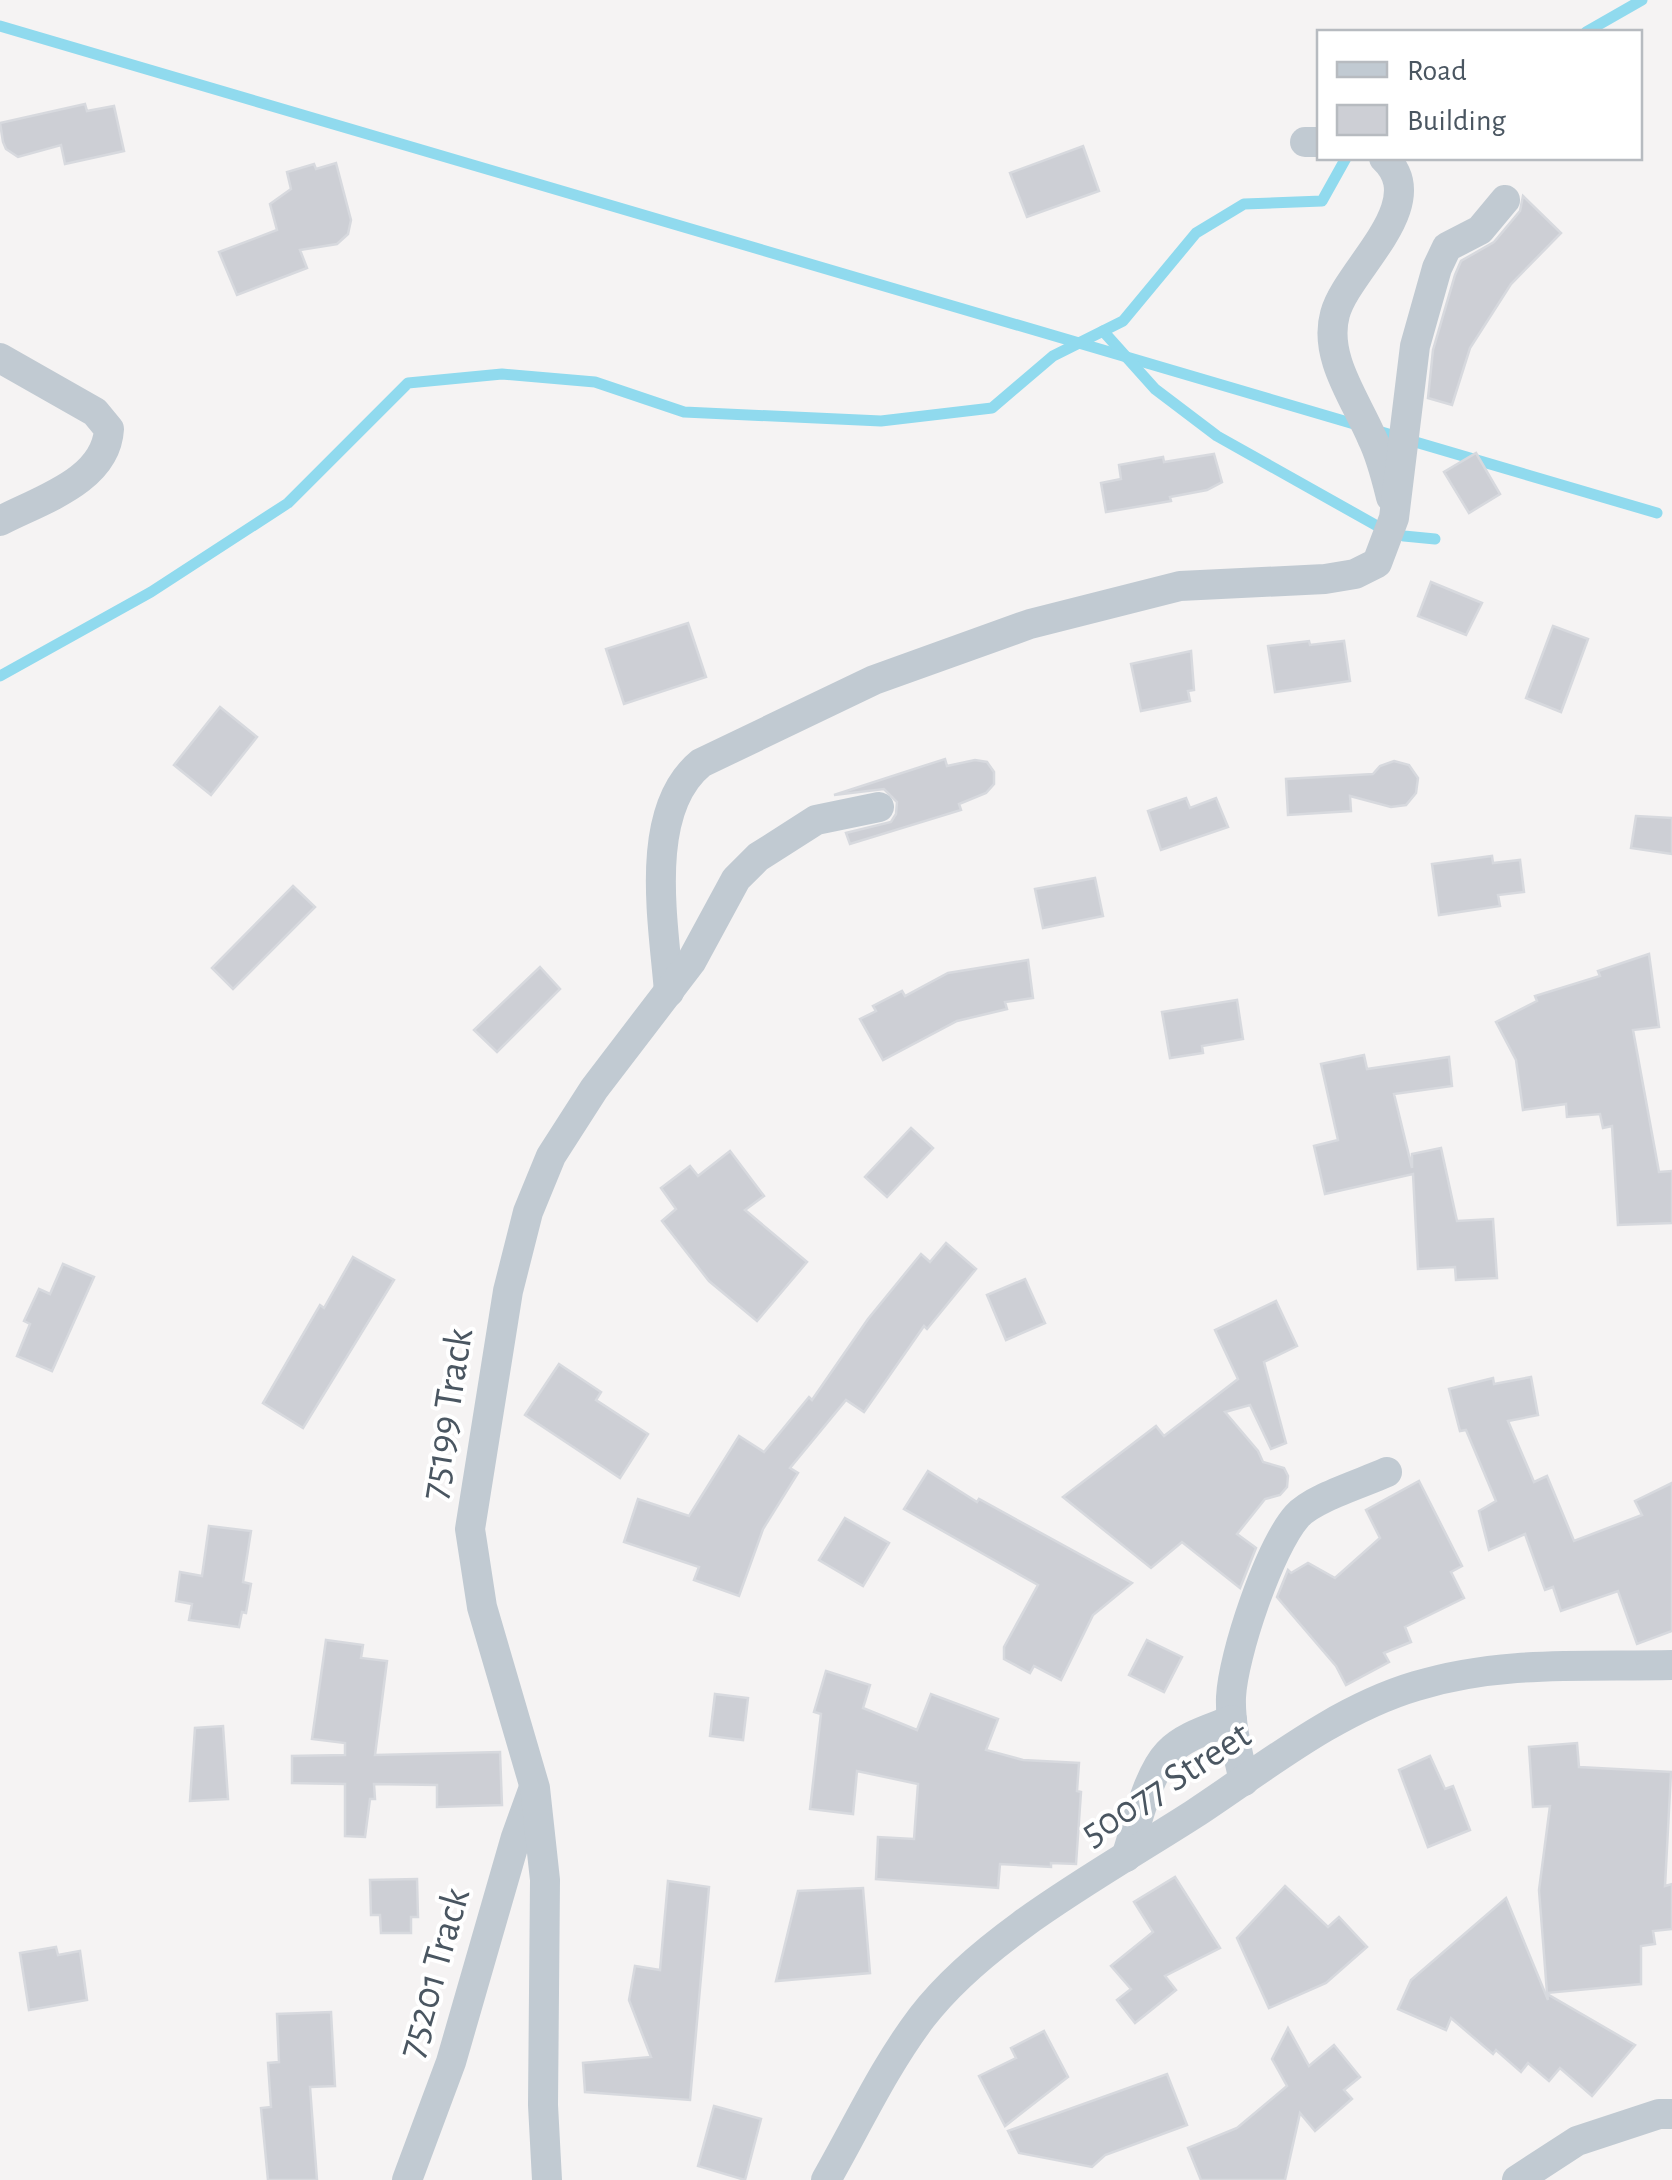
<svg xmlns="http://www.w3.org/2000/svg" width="1672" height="2180" font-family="'Alegreya Sans',sans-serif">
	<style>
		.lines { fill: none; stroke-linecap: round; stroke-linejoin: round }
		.stream { stroke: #90daee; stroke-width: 11 }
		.building { fill: #cdcfd5; stroke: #d7d9de; stroke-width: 2.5 }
		.street { stroke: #c1cad2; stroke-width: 30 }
		.labels { text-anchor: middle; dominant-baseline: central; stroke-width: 8; stroke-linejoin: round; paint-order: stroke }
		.street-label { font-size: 40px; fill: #4a5661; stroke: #fff }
	</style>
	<rect width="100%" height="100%" fill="#f5f3f3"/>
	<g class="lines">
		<g class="stream">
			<path d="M 0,26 L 1657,513"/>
			<path d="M 1586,32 L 1642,0"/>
			<path d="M 1103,331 L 1155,389 L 1217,436 L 1379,527 L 1404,536 L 1435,539"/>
			<path d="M 0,676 L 151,592 L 288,503 L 408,383 L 502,374 L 595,382 L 684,412 L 881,421 L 992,408 L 1053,356 L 1123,321 L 1196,233 L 1244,204 L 1322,201 L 1346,158"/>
		</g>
	</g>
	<g class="building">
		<path d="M 85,104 L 87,111 L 114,106 L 124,151 L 65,164 L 61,145 L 18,157 L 6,149 L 3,142 L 0,123 Z"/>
		<path d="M 1083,146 L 1099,191 L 1027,217 L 1010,173 Z"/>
		<path d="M 336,163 L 351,220 L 348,234 L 337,244 L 300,250 L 307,268 L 237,295 L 219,252 L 277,230 L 270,204 L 291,189 L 287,172 L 314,164 L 316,169 Z"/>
		<path d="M 1523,196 L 1561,233 L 1511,284 L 1470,348 L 1452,405 L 1428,398 L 1433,350 L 1455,275 L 1461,261 L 1494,242 L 1520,211 Z"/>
		<path d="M 1476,453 L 1500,494 L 1469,513 L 1444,472 Z"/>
		<path d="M 1214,454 L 1222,482 L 1207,490 L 1170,497 L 1171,501 L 1106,512 L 1101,483 L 1121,479 L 1119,465 L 1163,457 L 1164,462 Z"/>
		<path d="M 1431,582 L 1482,603 L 1466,635 L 1418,616 Z"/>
		<path d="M 688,623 L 706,677 L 624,704 L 606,649 Z"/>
		<path d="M 1553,626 L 1588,639 L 1561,712 L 1526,698 Z"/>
		<path d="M 1309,641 L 1310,645 L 1344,641 L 1350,681 L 1275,692 L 1268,646 Z"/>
		<path d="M 1191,651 L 1194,690 L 1188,691 L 1190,701 L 1141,711 L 1131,664 Z"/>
		<path d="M 220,707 L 257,737 L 211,795 L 174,765 Z"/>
		<path d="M 945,759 L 947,766 L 975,760 L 987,762 L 994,772 L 994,784 L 986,793 L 959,804 L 961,810 L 850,844 L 846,833 L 891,822 L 896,814 L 897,802 L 884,789 L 834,795 Z"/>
		<path d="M 1394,761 L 1409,765 L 1418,778 L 1416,793 L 1406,805 L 1391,807 L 1350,796 L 1351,811 L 1288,815 L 1286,779 L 1373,774 L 1380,766 Z"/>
		<path d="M 1186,798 L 1190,808 L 1216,798 L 1228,827 L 1161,850 L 1148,811 Z"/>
		<path d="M 1636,816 L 1672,818 L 1672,854 L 1631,848 Z"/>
		<path d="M 1492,856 L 1493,863 L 1520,860 L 1524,892 L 1498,895 L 1500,906 L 1439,915 L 1432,864 Z"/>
		<path d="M 1095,878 L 1103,916 L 1043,928 L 1035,889 Z"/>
		<path d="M 293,886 L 315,907 L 233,989 L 212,968 Z"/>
		<path d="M 1649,954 L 1659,1027 L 1633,1030 L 1659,1172 L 1672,1171 L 1672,1223 L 1618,1225 L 1612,1126 L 1603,1128 L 1600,1114 L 1567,1117 L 1566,1104 L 1523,1110 L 1516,1060 L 1496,1022 L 1537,1001 L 1535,996 L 1600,976 L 1598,971 Z"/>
		<path d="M 1028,960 L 1033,998 L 1005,1002 L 1007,1009 L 957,1021 L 883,1060 L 860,1019 L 876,1011 L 873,1006 L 902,991 L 905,996 L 948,973 Z"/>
		<path d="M 540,967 L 560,989 L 497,1052 L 474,1030 Z"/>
		<path d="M 1237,1000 L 1243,1039 L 1202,1046 L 1203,1053 L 1170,1058 L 1162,1012 Z"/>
		<path d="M 1364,1055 L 1367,1069 L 1449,1057 L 1452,1086 L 1394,1094 L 1412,1168 L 1412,1154 L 1441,1148 L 1457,1221 L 1493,1219 L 1497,1278 L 1456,1280 L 1455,1267 L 1418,1269 L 1413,1174 L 1325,1194 L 1314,1146 L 1338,1140 L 1321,1064 Z"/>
		<path d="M 911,1128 L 933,1148 L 887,1197 L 865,1177 Z"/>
		<path d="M 730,1151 L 764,1196 L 745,1210 L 807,1262 L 757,1321 L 709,1281 L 662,1221 L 676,1209 L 661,1188 L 690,1166 L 698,1176 Z"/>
		<path d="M 946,1243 L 976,1269 L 927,1329 L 924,1326 L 864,1412 L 846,1400 L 790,1468 L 798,1473 L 763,1529 L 739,1596 L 694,1580 L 699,1567 L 624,1542 L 638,1499 L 689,1516 L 739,1436 L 764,1452 L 809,1397 L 812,1400 L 868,1319 L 921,1254 L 930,1262 Z"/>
		<path d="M 353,1257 L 394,1280 L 303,1428 L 263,1403 L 320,1305 L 324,1308 Z"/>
		<path d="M 63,1264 L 94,1277 L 52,1371 L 17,1356 L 30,1324 L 24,1321 L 39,1289 L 50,1294 Z"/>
		<path d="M 1025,1279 L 1045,1323 L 1006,1340 L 987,1295 Z"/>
		<path d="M 1276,1301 L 1297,1346 L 1264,1362 L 1286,1443 L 1271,1449 L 1250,1405 L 1225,1412 L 1258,1451 L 1263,1462 L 1284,1468 L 1288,1476 L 1287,1487 L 1280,1495 L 1265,1499 L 1237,1534 L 1256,1548 L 1240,1588 L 1182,1542 L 1151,1568 L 1063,1497 L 1156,1426 L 1164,1436 L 1238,1379 L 1215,1330 Z"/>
		<path d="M 559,1364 L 601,1392 L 596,1400 L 648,1434 L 620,1478 L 525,1415 Z"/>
		<path d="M 1531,1377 L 1538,1415 L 1508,1421 L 1534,1482 L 1547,1476 L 1574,1541 L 1642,1515 L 1635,1501 L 1672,1483 L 1672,1631 L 1637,1644 L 1618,1591 L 1561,1611 L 1553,1587 L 1545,1590 L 1525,1534 L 1489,1550 L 1479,1511 L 1496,1501 L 1466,1430 L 1460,1431 L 1449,1389 L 1493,1378 L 1494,1384 Z"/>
		<path d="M 928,1471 L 977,1502 L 979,1499 L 1132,1583 L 1093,1615 L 1061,1680 L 1034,1666 L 1030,1673 L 1004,1659 L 1004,1647 L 1038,1585 L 904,1509 Z"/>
		<path d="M 1419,1481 L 1462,1566 L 1451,1572 L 1464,1598 L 1405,1627 L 1411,1642 L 1384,1653 L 1389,1662 L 1346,1685 L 1336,1666 L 1277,1597 L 1288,1570 L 1291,1573 L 1308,1563 L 1335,1578 L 1380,1538 L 1366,1510 Z"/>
		<path d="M 845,1518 L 889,1543 L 863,1586 L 819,1560 Z"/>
		<path d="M 209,1526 L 251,1531 L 243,1582 L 251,1584 L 246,1613 L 242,1612 L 239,1627 L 189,1620 L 192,1604 L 176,1601 L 180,1572 L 202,1576 Z"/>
		<path d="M 326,1640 L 363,1645 L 361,1658 L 387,1661 L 375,1755 L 500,1752 L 502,1805 L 437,1807 L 437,1785 L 374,1784 L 375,1799 L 370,1799 L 365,1837 L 345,1836 L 345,1784 L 292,1783 L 292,1756 L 345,1755 L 345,1743 L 312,1739 Z"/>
		<path d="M 1147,1640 L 1182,1657 L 1164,1692 L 1129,1675 Z"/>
		<path d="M 826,1671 L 870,1685 L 863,1708 L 917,1730 L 931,1694 L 998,1719 L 986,1750 L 1023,1760 L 1079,1763 L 1077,1791 L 1081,1792 L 1076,1864 L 1051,1863 L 1051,1867 L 1000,1864 L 998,1888 L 876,1879 L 878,1837 L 914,1839 L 918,1784 L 857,1771 L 853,1814 L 810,1809 L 821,1714 L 814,1712 Z"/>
		<path d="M 715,1694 L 748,1698 L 743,1740 L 710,1736 Z"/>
		<path d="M 223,1726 L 228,1799 L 190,1801 L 195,1728 Z"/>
		<path d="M 1577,1743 L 1579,1767 L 1671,1772 L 1665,1886 L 1672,1884 L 1672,1929 L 1653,1931 L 1655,1944 L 1641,1946 L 1641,1984 L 1547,1993 L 1539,1890 L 1550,1806 L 1533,1807 L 1529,1747 Z"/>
		<path d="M 1430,1756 L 1445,1789 L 1453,1786 L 1470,1830 L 1428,1847 L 1399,1770 Z"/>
		<path d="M 1175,1877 L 1220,1948 L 1165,1976 L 1176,1990 L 1135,2023 L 1117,2000 L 1131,1989 L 1111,1966 L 1153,1932 L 1134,1902 Z"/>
		<path d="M 417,1879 L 418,1917 L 411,1917 L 411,1933 L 381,1933 L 380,1915 L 371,1915 L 370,1880 Z"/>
		<path d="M 668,1881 L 709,1887 L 690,2100 L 585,2092 L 583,2063 L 651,2057 L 629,2000 L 635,1966 L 660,1970 Z"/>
		<path d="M 1285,1886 L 1328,1927 L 1339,1917 L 1367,1947 L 1326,1983 L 1269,2008 L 1237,1938 Z"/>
		<path d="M 863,1888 L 870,1973 L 776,1981 L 798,1891 Z"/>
		<path d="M 1506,1898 L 1548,2000 L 1547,1994 L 1635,2045 L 1592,2096 L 1560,2068 L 1549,2081 L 1528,2063 L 1521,2072 L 1496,2050 L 1493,2054 L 1451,2018 L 1446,2030 L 1398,2009 L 1411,1980 Z"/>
		<path d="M 56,1947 L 58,1955 L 80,1951 L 87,2000 L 29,2010 L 20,1953 Z"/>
		<path d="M 331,2012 L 335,2086 L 310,2087 L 317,2180 L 268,2180 L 261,2108 L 271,2107 L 268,2063 L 279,2062 L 277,2014 Z"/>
		<path d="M 1288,2028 L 1309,2066 L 1334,2045 L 1360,2077 L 1344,2090 L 1352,2099 L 1315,2131 L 1300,2113 L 1285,2180 L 1201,2180 L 1188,2148 L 1237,2128 L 1287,2086 L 1272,2059 Z"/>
		<path d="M 1044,2031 L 1068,2077 L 1005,2126 L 979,2076 L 1016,2058 L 1011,2048 Z"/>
		<path d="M 1167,2074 L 1187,2125 L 1105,2155 L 1092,2167 L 1019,2153 L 1008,2131 Z"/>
		<path d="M 714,2106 L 761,2119 L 745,2180 L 698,2166 Z"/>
	</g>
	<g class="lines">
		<g class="street">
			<path d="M 1305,142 L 1320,142"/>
			<path d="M 1384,158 C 1433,204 1347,269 1335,314 C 1323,357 1356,400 1372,438 C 1381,456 1386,477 1391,497"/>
			<path d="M 0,358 L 95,412 L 109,429 C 106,481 40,500 0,521"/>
			<path d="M 669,992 C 664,925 642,811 701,763 L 874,680 L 1030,624 L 1180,586 L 1325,579 L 1355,574 L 1377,563 L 1394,518 L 1415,346 L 1437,268 L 1447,247 L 1480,230 L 1505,200"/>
			<path d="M 1244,1781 C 1238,1754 1230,1725 1231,1697 C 1233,1655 1269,1548 1297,1516 C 1313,1498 1363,1483 1387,1472"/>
			<path d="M 1126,1857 C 1136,1828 1147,1775 1168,1753 C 1184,1736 1210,1729 1232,1720"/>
			<path d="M 407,2180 L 451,2062 L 516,1837 L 533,1790"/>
			<path d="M 547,2180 L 543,2105 L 545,1880 L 535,1788 L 482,1607 L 470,1529 L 508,1291 L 528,1212 L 551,1156 L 594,1089 L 691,962 L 736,879 L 758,857 L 816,820 L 879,807"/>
			<path d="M 826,2180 C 857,2126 884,2067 922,2017 C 985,1935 1107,1870 1194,1814 C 1264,1768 1335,1710 1416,1686 C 1501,1660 1586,1667 1672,1665"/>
			<path d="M 1517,2180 L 1577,2141 L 1659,2114 L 1672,2114"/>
		</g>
	</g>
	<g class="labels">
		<g class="street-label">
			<text transform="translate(447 1414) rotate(-81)">75199 Track</text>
			<text transform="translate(1166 1784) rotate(-33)">50077 Street</text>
			<text transform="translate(434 1973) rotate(-74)">75201 Track</text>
		</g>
	</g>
	<rect x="1317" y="30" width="325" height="130" fill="#ffffff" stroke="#b7bbc0" stroke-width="2.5"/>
	<rect x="1337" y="62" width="50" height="15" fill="#c1cad2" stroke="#b7bbc0" stroke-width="2.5"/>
	<text x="1407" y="80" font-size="30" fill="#4a5661">Road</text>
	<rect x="1337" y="105" width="50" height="30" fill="#cdcfd5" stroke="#b7bbc0" stroke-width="2.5"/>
	<text x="1407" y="130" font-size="30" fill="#4a5661">Building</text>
</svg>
